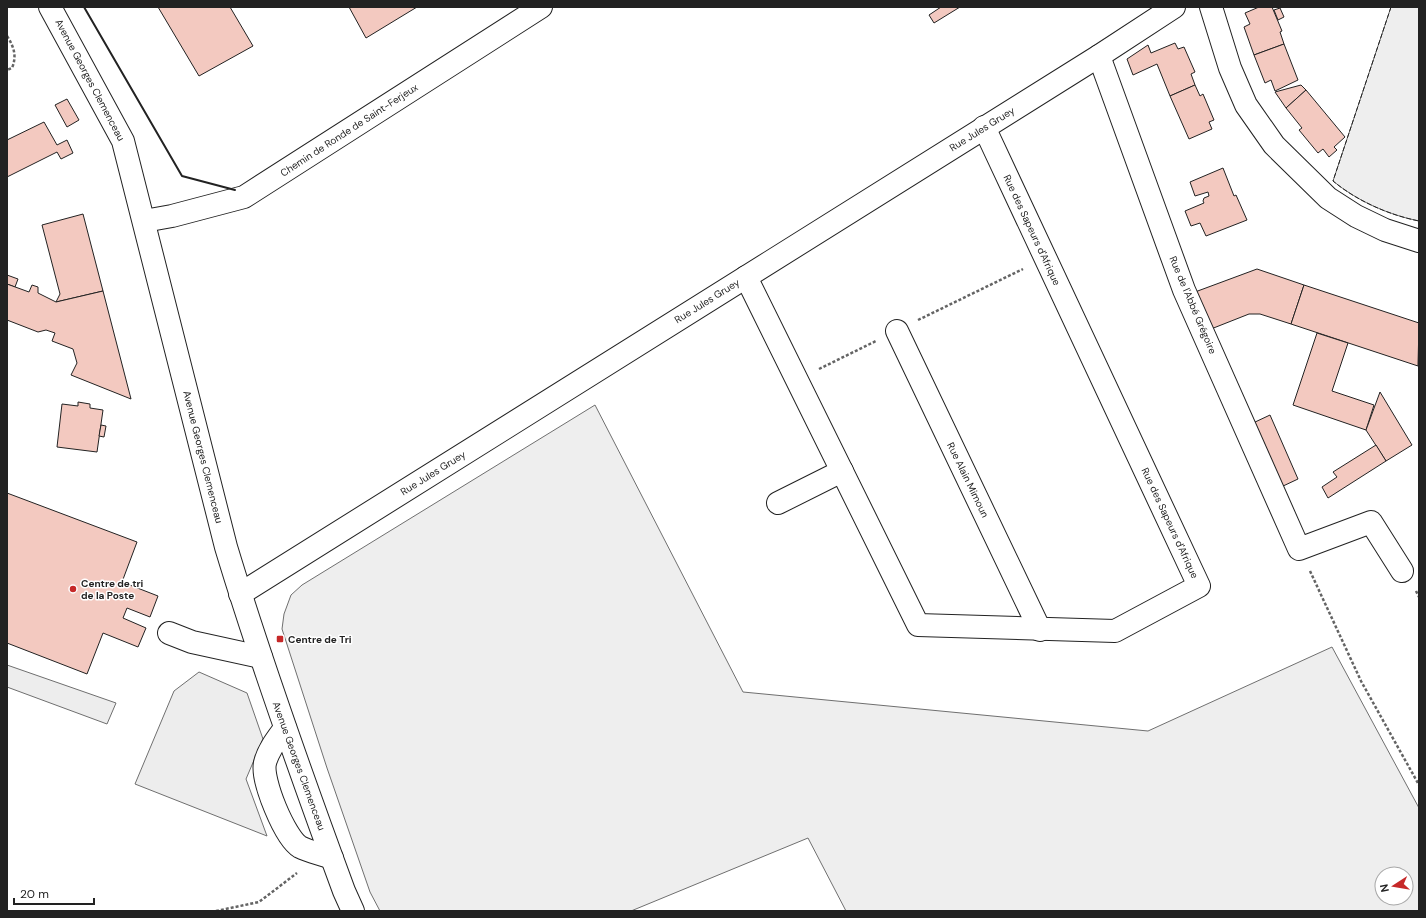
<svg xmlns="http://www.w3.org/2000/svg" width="1426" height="918" font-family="'DM Sans',sans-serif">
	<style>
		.green { fill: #eee; stroke: #6f6f6f; fill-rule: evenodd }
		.parking { fill: #ededed; stroke: #6f6f6f }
		.building { fill: #f3c9c0; stroke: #222 }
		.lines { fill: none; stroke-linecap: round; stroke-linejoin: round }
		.minor-casing { stroke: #222; stroke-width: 24 }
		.path { stroke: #646464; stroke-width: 2.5; stroke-dasharray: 3 2; stroke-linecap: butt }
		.minor { stroke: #fff; stroke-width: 22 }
		.fence { stroke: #222; stroke-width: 1; stroke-dasharray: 5 2; stroke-linecap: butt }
		.wall { stroke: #222; stroke-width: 2 }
		.poi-dot { fill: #c62828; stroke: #fff; stroke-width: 1.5 }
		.labels { text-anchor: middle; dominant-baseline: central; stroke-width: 3; stroke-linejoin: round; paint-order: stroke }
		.street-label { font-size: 10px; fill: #222; stroke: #fff }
		.poi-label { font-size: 10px; font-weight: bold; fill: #222; stroke: #fff; text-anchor: start }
	</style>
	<rect width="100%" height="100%" fill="#fff"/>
	<g class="green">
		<path d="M 1391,7 L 1419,7 L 1419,221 C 1389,215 1357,201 1333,181 Z"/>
		<path d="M 595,405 L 743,692 L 1148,731 L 1332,647 L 1419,808 L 1419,911 L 846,911 L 808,838 L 631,911 L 380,911 L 370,892 L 327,768 L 282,629 L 284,614 L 291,595 L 302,585 ZM 1382,874 L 1406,874 L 1406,898 L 1382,898 Z"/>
	</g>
	<g class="parking">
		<path d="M 7,665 L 116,703 L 107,724 L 7,687 Z"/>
		<path d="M 199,672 L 247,693 L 263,739 L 246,779 L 267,836 L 135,784 L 174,691 Z"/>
	</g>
	<g class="building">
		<path d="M 158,7 L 230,7 L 253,46 L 199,76 Z"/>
		<path d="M 349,7 L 417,7 L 366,38 Z"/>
		<path d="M 941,7 L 960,7 L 934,23 L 929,15 Z"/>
		<path d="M 1259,7 L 1272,7 L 1282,31 L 1280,32 L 1284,44 L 1254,55 L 1244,27 L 1250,24 L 1245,13 Z"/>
		<path d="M 1280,8 L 1284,17 L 1278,20 L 1274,10 Z"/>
		<path d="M 1175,43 L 1178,49 L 1184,47 L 1195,72 L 1191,74 L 1195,85 L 1170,96 L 1157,64 L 1133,75 L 1127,59 L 1148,45 L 1151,53 Z"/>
		<path d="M 1284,44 L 1298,80 L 1275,91 L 1271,80 L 1265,83 L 1254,55 Z"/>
		<path d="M 1195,85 L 1200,96 L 1203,94 L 1214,120 L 1209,122 L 1212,129 L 1189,139 L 1170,96 Z"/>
		<path d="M 1301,85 L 1306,90 L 1286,108 L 1275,92 Z"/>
		<path d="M 1306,90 L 1345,137 L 1334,147 L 1337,150 L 1329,157 L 1323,149 L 1318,153 L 1299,130 L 1302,128 L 1286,108 Z"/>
		<path d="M 67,99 L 79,120 L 67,127 L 55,105 Z"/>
		<path d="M 44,122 L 57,145 L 67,140 L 73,153 L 61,159 L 57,152 L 7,177 L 7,140 Z"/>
		<path d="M 1223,168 L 1234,196 L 1236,195 L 1247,220 L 1206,236 L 1200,223 L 1191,226 L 1185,211 L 1204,203 L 1203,201 L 1204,198 L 1209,196 L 1208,192 L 1195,196 L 1190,182 Z"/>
		<path d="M 83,214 L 103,291 L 56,302 L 60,294 L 42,225 Z"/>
		<path d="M 1257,269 L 1304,285 L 1291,324 L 1260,314 L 1249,314 L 1211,329 L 1195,292 Z"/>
		<path d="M 7,275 L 18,279 L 15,287 L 7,284 Z"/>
		<path d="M 7,284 L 29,292 L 32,285 L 38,287 L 38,293 L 56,302 L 103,291 L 131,399 L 71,375 L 77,363 L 73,349 L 52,341 L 55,333 L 46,330 L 38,332 L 7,320 Z"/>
		<path d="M 1304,285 L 1419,323 L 1418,366 L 1291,324 Z"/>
		<path d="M 1317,333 L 1348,343 L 1332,391 L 1374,405 L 1366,430 L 1293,405 Z"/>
		<path d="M 1380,392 L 1412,445 L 1386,461 L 1366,430 Z"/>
		<path d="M 78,402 L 90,404 L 90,408 L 103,410 L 97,452 L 57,447 L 62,404 L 78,406 Z"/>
		<path d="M 1270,415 L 1298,479 L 1281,487 L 1253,423 Z"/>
		<path d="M 101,425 L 106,426 L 104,437 L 99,436 Z"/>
		<path d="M 1376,445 L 1386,461 L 1328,498 L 1322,487 L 1337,477 L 1333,472 Z"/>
		<path d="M 7,493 L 137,542 L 122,582 L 158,596 L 150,617 L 127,608 L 123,618 L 146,628 L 138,647 L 103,633 L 87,674 L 7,643 Z"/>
	</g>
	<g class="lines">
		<defs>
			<g id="minor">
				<path d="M 50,7 L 123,141 L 226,547 C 261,663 302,777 344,891 L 353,911"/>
				<path d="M 1211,7 L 1230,68 L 1246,105 L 1274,145 L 1328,198 L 1356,216 L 1385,230 L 1419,241"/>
				<path d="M 1099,56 L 1184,290 L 1299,549 L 1371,522 L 1402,571"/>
				<path d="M 144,221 L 172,216 L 244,197 L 541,7"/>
				<path d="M 746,277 L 918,625 L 1115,631 L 1199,586 L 984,127"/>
				<path d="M 897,331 L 1040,630"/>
				<path d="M 778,503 L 842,471"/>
				<path d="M 240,594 L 1099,56 L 1174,7"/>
				<path d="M 169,633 L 192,642 L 261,657"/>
				<path d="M 285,728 C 277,739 268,750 265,763 C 261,780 285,838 300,847 C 310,852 322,854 332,858"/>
			</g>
		</defs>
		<use href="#minor" class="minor-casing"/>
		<g class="path">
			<path d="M 7,36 C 14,47 17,56 12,68 L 7,70"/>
			<path d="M 918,320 L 1023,269"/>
			<path d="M 819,369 L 876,341"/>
			<path d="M 1310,571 L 1361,681 L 1419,785"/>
			<path d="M 1416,591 L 1419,597"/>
			<path d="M 216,911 L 259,902 L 297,873"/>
		</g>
		<use href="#minor" class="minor"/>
		<path class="fence" d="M 1391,7 L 1333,181 C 1357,201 1389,215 1419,221"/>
		<path class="wall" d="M 84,7 L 182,176 L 235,190"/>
	</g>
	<g class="poi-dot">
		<circle cx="73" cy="589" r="4"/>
		<rect x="276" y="635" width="8" height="8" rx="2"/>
	</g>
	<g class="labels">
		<g class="street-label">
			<text transform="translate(90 80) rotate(62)">Avenue Georges Clemenceau</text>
			<text transform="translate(982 129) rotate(-32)">Rue Jules Gruey</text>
			<text transform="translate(349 130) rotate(-33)">Chemin de Ronde de Saint-Ferjeux</text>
			<text transform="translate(1032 230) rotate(65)">Rue des Sapeurs d'Afrique</text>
			<text transform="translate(707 301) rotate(-32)">Rue Jules Gruey</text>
			<text transform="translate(1193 305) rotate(67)">Rue de l'Abbé Grégoire</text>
			<text transform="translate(203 457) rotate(76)">Avenue Georges Clemenceau</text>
			<text transform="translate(433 473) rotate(-32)">Rue Jules Gruey</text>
			<text transform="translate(968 480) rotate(64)">Rue Alain Mimoun</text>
			<text transform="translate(1170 523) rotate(65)">Rue des Sapeurs d'Afrique</text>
			<text transform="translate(299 766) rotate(70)">Avenue Georges Clemenceau</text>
		</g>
		<g class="poi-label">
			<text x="81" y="583">Centre de tri<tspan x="81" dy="12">de la Poste</tspan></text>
			<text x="288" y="639">Centre de Tri</text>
		</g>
	</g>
	<rect width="1426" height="918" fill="none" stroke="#222222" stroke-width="16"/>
	<g transform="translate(1394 886) rotate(258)"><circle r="19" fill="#ffffff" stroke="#a7a7a7"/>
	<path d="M0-3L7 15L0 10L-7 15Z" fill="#c62828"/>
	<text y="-6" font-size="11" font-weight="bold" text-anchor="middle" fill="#222222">N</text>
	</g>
	<path d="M14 898v6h80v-6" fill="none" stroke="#222222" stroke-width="2"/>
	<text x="20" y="898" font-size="12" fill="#222222" stroke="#ffffff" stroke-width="3" paint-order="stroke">20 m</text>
</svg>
